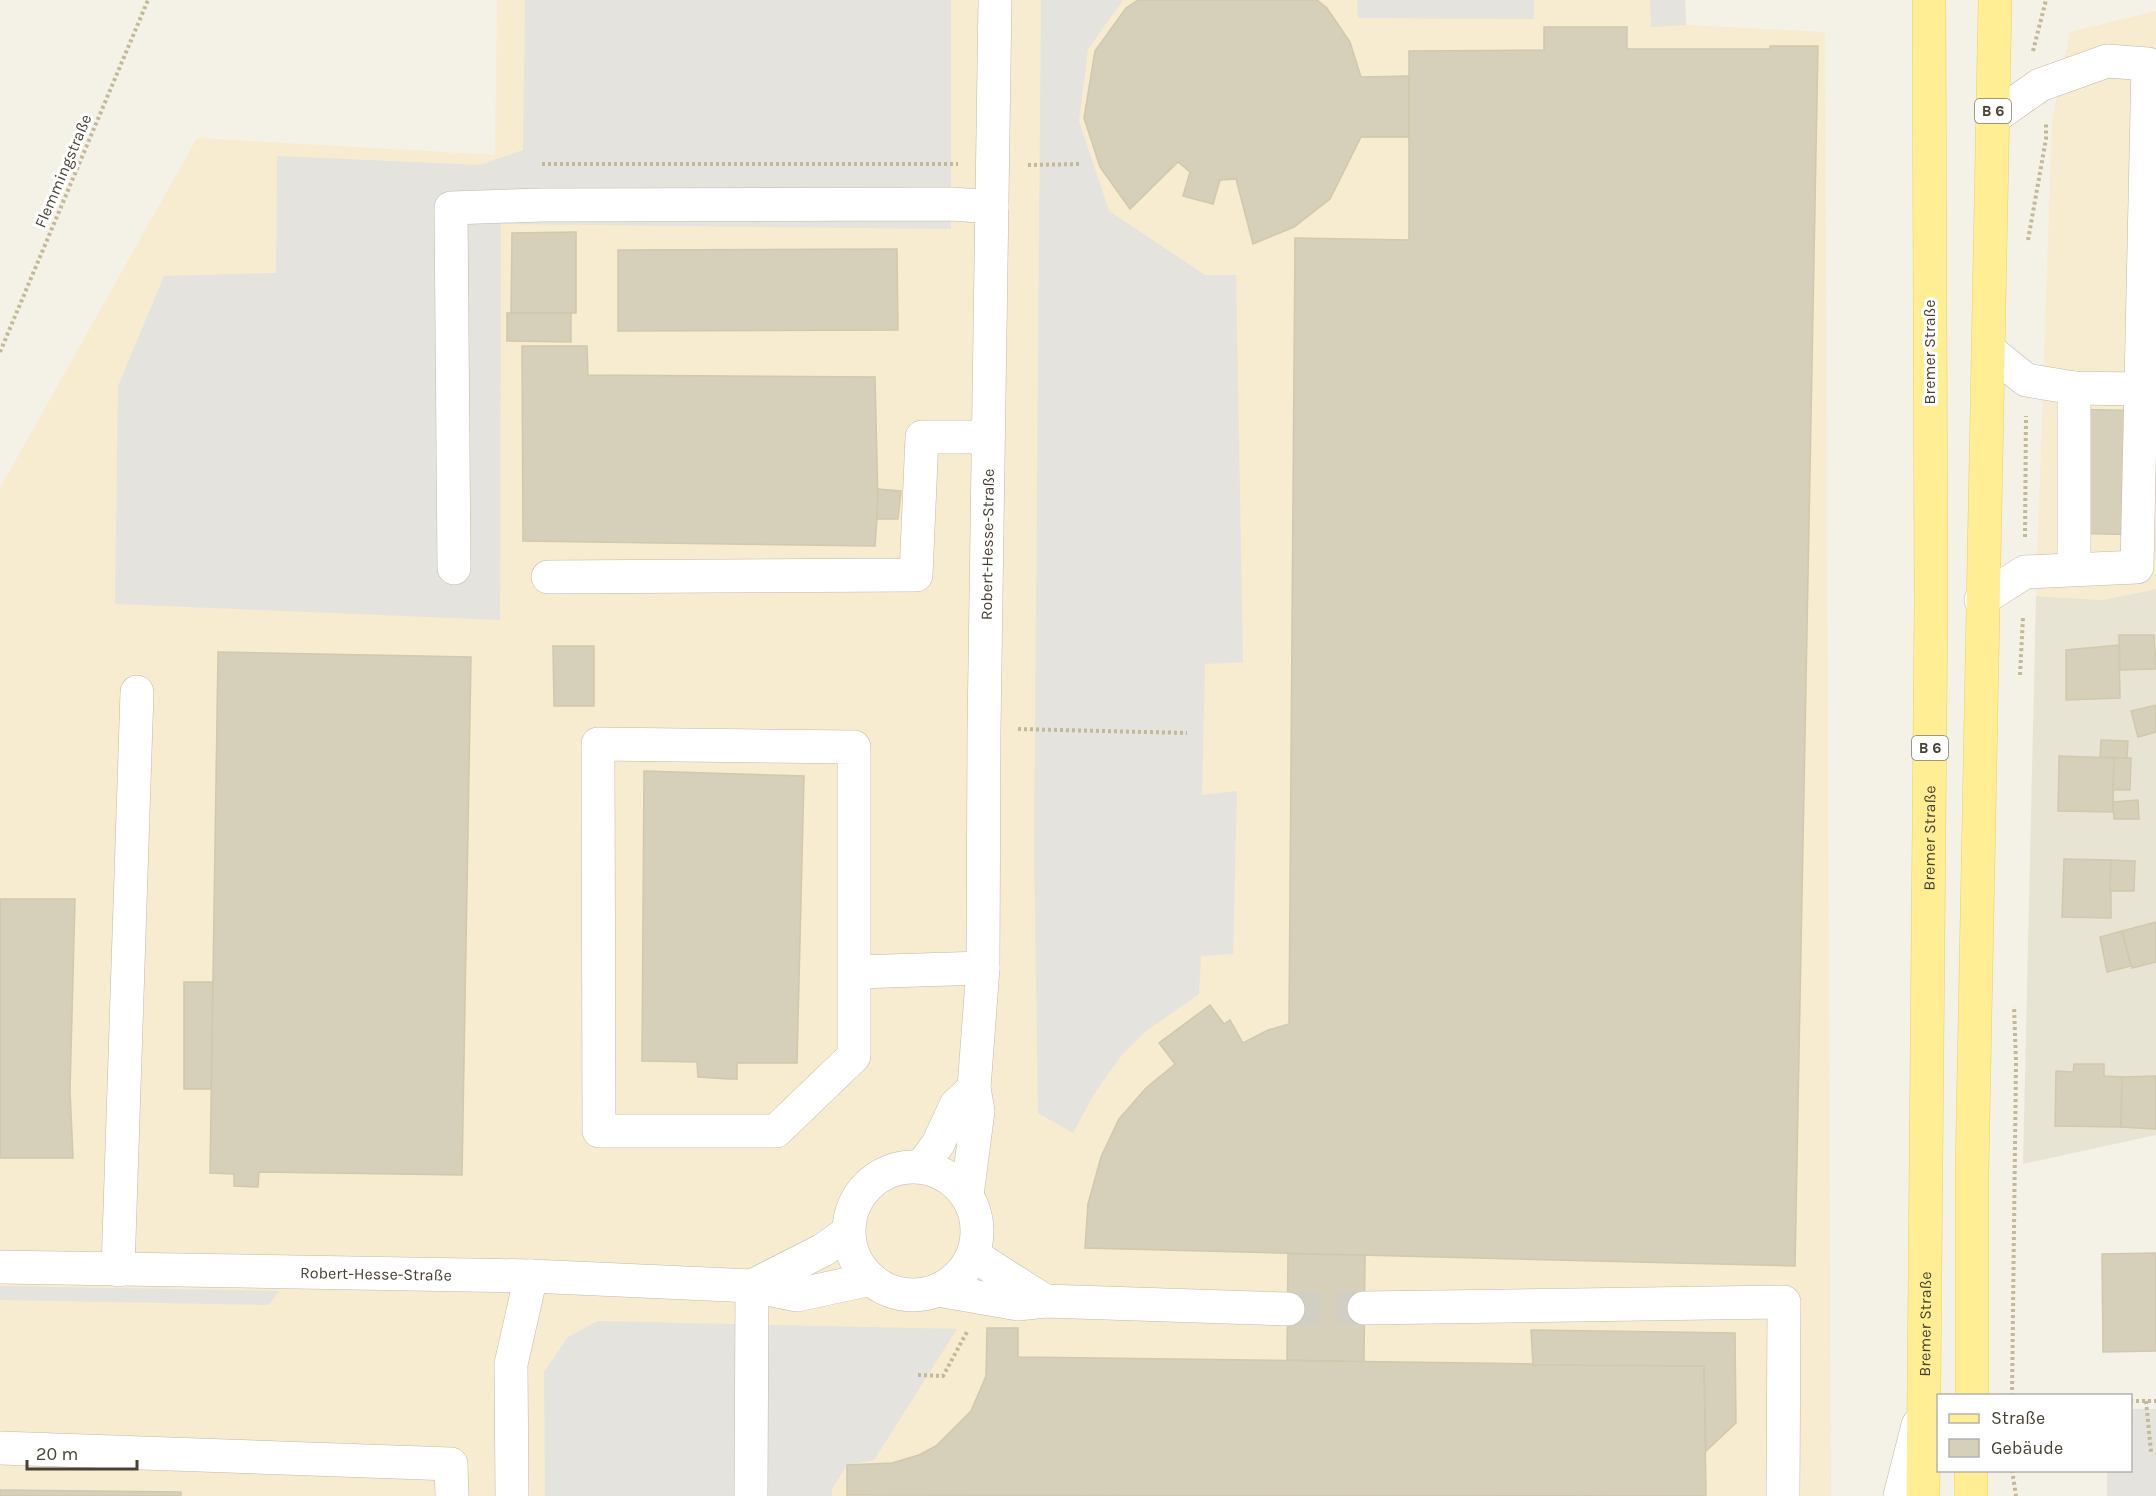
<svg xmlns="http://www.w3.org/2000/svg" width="2156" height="1496" font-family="Karla,sans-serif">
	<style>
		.residential { fill: #e8e4d3 }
		.commercial { fill: #f7ebd0 }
		.parking { fill: #e4e3de }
		.building { fill: #d6cfba; stroke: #d1c8ad; stroke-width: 1.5 }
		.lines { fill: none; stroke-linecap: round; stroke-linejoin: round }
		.minor-tunnel { stroke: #d1cec3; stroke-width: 33; stroke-dasharray: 33 16; stroke-linecap: butt }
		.minor-casing { stroke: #c0baa8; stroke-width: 34 }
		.major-casing { stroke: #e9d15e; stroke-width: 34 }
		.path { stroke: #c2b998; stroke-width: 4; stroke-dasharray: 3 3; stroke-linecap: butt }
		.minor { stroke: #fff; stroke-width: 33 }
		.major { stroke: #ffee93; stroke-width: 33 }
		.labels { text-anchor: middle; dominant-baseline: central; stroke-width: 6; stroke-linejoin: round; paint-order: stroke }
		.shield { fill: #fff; stroke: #7e7b72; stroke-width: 1.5 }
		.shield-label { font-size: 15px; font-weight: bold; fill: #474235 }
		.street-label { font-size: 16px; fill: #474235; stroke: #fff }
	</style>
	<rect width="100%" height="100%" fill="#f4f1e6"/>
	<path class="residential" d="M 2156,589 L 2156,1135 L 2023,1164 L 2036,596 L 2102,600 Z"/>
	<g class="commercial">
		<path d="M 497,0 L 1685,0 L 1687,25 L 1825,32 L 1831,1496 L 0,1496 L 0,488 L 197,138 L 495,155 Z"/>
		<path d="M 2156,11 L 2156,589 L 2102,600 L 2036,596 L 2052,120 L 2070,32 Z"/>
	</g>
	<g class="parking">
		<path d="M 525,0 L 951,0 L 951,229 L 501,224 L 500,620 L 115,604 L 118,386 L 164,276 L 276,273 L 277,156 L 480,165 L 523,150 Z"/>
		<path d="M 1041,0 L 1123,0 L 1088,49 L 1079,121 L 1109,211 L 1205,275 L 1236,275 L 1243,662 L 1205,664 L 1202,795 L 1237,791 L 1233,954 L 1201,956 L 1199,994 L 1146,1031 L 1121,1056 L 1094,1094 L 1073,1133 L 1038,1113 L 1034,847 Z"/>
		<path d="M 1357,0 L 1534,0 L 1534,19 L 1358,18 Z"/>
		<path d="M 1650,0 L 1685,0 L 1686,25 L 1651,27 Z"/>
		<path d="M 0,1286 L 279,1291 L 269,1305 L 0,1300 Z"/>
		<path d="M 598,1321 L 957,1329 L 874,1460 L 847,1465 L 832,1489 L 832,1496 L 545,1496 L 544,1372 L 568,1337 Z"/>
		<path d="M 2131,1409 L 2156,1409 L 2156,1496 L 2107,1496 L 2107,1471 L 2130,1470 Z"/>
	</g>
	<g class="building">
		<path d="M 1138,0 L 1317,0 L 1327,8 L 1350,42 L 1361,77 L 1409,76 L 1409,137 L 1361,137 L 1330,199 L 1294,227 L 1253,244 L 1236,179 L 1220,180 L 1213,204 L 1183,196 L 1190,172 L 1178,162 L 1130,209 L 1100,167 L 1084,118 L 1095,51 L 1126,8 Z"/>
		<path d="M 1544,27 L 1627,27 L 1627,49 L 1770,49 L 1770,46 L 1818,46 L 1795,1266 L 1085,1248 L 1088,1204 L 1101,1157 L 1119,1119 L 1146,1088 L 1175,1064 L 1159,1043 L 1210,1005 L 1224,1024 L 1230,1020 L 1243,1043 L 1268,1030 L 1289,1024 L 1295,238 L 1409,240 L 1409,51 L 1544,50 Z"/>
		<path d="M 576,232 L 576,313 L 511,313 L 512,233 Z"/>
		<path d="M 897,249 L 898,330 L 618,331 L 618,250 Z"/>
		<path d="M 507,313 L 571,313 L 571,342 L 507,341 Z"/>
		<path d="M 522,346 L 587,346 L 588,375 L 875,377 L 878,505 L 875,546 L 523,541 Z"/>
		<path d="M 2063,409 L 2156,411 L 2156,481 L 2148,481 L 2147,535 L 2061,533 Z"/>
		<path d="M 878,489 L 901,491 L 898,519 L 877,519 Z"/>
		<path d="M 2119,635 L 2154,635 L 2156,669 L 2120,670 Z"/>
		<path d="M 2119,645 L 2120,698 L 2066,700 L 2066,650 Z"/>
		<path d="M 553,646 L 594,646 L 594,706 L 554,706 Z"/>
		<path d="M 218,652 L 471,657 L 462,1175 L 259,1172 L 258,1187 L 234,1186 L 234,1174 L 210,1173 Z"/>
		<path d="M 2156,705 L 2156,732 L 2138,737 L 2131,711 Z"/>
		<path d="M 2101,740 L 2128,741 L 2127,758 L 2100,757 Z"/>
		<path d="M 2059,756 L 2114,758 L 2113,812 L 2058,811 Z"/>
		<path d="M 2114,758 L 2131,758 L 2130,790 L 2113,790 Z"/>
		<path d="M 644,771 L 804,776 L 797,1063 L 737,1063 L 737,1079 L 729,1079 L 698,1077 L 697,1062 L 642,1061 Z"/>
		<path d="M 2138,800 L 2139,819 L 2114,819 L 2113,802 Z"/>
		<path d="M 2064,859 L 2111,860 L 2111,918 L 2062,917 Z"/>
		<path d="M 2111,860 L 2135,861 L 2134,891 L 2110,891 Z"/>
		<path d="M 0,899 L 75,899 L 70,1090 L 73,1158 L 0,1158 Z"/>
		<path d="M 2156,922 L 2156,962 L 2132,968 L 2122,931 Z"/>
		<path d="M 2122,931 L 2131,966 L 2107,972 L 2100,937 Z"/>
		<path d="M 184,982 L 213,982 L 211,1089 L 184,1089 Z"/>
		<path d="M 2074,1064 L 2104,1064 L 2104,1076 L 2122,1077 L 2121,1127 L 2055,1126 L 2056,1071 L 2073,1072 Z"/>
		<path d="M 2156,1076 L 2156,1129 L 2121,1127 L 2122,1077 Z"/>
		<path d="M 2156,1253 L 2156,1351 L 2103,1352 L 2102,1254 Z"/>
		<path d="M 1288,1254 L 1365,1255 L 1364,1362 L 1287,1360 Z"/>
		<path d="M 987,1328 L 1018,1328 L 1018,1357 L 1704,1366 L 1706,1496 L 847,1495 L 847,1465 L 892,1463 L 919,1455 L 936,1446 L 971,1411 L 986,1376 Z"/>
		<path d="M 1531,1330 L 1735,1333 L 1736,1423 L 1706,1451 L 1704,1366 L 1533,1365 Z"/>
		<path d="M 0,1490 L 181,1492 L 181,1496 L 0,1496 Z"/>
	</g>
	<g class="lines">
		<path class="minor-tunnel" d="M 1288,1309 L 1364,1308"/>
		<defs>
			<g id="minor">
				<path d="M 1989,350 L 2026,380 L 2074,388 L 2139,389"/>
				<path d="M 2074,388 L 2074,569"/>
				<path d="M 454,568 L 451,208 L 542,205 L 952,204 L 992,207"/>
				<path d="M 548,577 L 916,575 L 922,437 L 988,437"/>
				<path d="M 1981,600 L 2025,572 L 2137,567 L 2148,64 L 2107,61 L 2040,85 L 1993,118"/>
				<path d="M 598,744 L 854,747 L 854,1056 L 776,1131 L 599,1131 Z"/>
				<path d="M 856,972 L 983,968"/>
				<circle cx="913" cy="1231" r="64"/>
				<path d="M 921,1167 L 938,1144 L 956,1105 L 974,1088"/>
				<path id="s1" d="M 967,1195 L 978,1111 L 974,1088 L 983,968 L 984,729 L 995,0"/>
				<path d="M 973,1255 L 1045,1301"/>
				<path id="s2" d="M 0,1267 L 531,1276 L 752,1286 L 797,1295 L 871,1279"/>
				<path d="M 118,1270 L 137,692"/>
				<path d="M 752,1286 L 823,1250 L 848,1232"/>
				<path d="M 938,1290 L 1018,1304 L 1045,1301 L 1288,1309"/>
				<path d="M 1364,1308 L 1784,1302 L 1783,1496"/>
				<path d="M 0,1448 L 451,1464 L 452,1496"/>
				<path d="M 512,1496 L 511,1364 L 531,1276"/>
				<path d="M 751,1496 L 752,1286"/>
				<path d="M 1900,1496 L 1918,1425"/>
			</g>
			<g id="major">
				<path d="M 1972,1396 L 1972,1171 L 1995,0"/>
				<path id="s3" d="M 1923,1496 L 1931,603 L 1929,0"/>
				<path d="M 1971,1496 L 1971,1470"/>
			</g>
		</defs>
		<use href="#minor" class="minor-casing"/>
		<use href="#major" class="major-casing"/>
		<g class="path">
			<path d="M 2033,51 L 2046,0"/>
			<path d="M 542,164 L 958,164"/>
			<path d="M 1028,165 L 1081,164"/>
			<path d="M 2028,240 L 2046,139 L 2046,123"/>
			<path d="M 0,352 L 148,0"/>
			<path d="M 2025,537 L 2026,416"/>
			<path d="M 2020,675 L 2023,617"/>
			<path d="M 1018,729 L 1187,733"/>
			<path d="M 918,1375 L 943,1376 L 968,1330"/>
			<path d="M 2012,1396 L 2016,1062 L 2014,1006"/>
			<path d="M 2130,1401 L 2156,1401"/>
			<path d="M 2146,1401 L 2151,1452"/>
			<path d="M 2012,1470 L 2016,1496"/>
		</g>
		<use href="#minor" class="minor"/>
		<use href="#major" class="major"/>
	</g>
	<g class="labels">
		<g class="shield">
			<rect x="1975" y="99" width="36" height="24" rx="4.5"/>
			<rect x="1912" y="736" width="36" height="24" rx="4.5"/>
		</g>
		<g class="shield-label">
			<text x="1993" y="111">B 6</text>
			<text x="1930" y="748">B 6</text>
		</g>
		<g class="street-label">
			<text transform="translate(63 171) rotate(-67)">Flemmingstraße</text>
			<text transform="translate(1929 352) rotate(-90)">Bremer Straße</text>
			<text stroke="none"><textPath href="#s1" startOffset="652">Robert-Hesse-Straße</textPath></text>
			<text stroke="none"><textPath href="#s3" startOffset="658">Bremer Straße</textPath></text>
			<text stroke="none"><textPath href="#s2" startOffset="376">Robert-Hesse-Straße</textPath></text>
			<text stroke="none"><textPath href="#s3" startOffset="172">Bremer Straße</textPath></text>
		</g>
	</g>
	<rect x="1937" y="1394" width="195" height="78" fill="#ffffff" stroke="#b5b3ae" stroke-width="1.5"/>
	<rect x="1949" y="1414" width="30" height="9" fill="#ffee93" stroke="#b5b3ae" stroke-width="1.5"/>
	<text x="1991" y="1424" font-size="18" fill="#474235">Straße</text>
	<rect x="1949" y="1439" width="30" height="18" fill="#d6cfba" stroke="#b5b3ae" stroke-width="1.5"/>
	<text x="1991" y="1454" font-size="18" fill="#474235">Gebäude</text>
	<path d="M27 1460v9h110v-9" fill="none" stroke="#474235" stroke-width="3"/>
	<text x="36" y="1460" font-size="18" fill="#474235" stroke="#ffffff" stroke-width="4.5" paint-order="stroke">20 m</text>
</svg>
